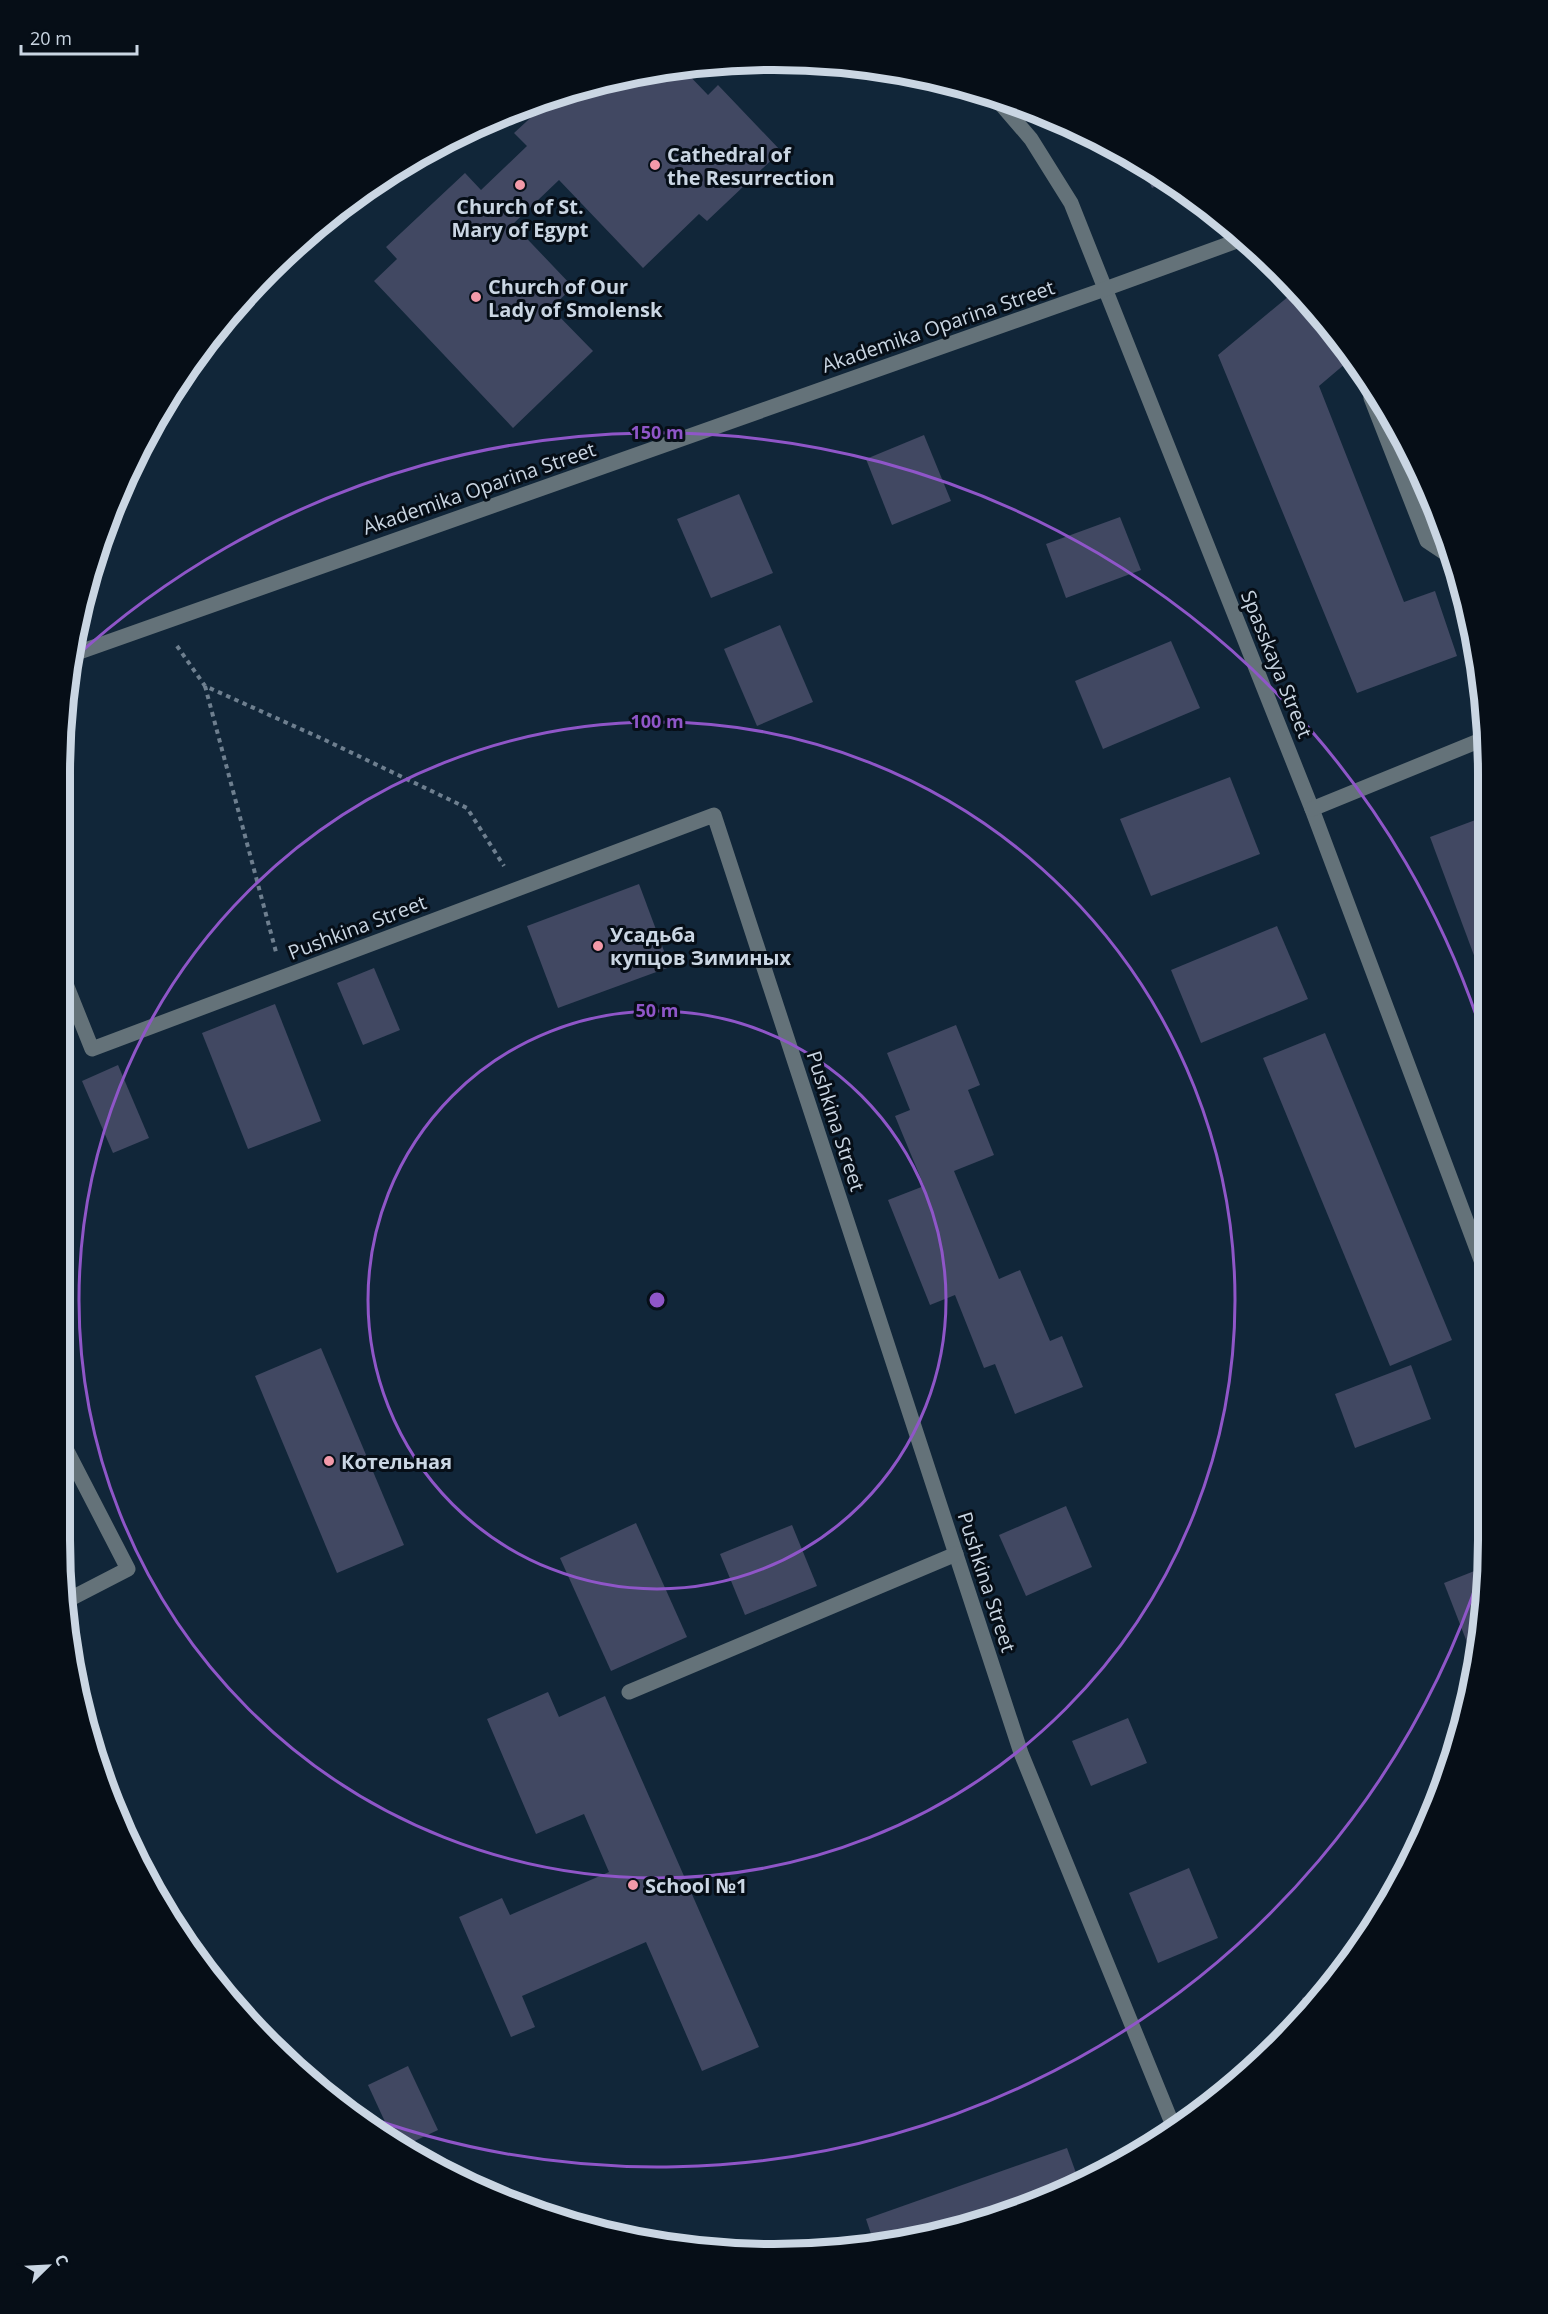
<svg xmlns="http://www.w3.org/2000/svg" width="1548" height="2314" font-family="'Open Sans',sans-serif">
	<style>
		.building { fill: #414862 }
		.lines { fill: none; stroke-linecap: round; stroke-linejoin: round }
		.path { stroke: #6e7f8f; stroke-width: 4; stroke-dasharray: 4.5 4.5; stroke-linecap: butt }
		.minor { stroke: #647279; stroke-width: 15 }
		.ring { fill: none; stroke: #8f56c8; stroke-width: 3 }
		.poi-dot { fill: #f39aa9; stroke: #060e17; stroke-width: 2 }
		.labels { text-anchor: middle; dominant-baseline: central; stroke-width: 6; stroke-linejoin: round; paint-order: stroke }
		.poi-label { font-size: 20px; font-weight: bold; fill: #cad6e3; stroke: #060e17; text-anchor: start }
		.street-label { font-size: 20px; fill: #cad6e3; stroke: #060e17 }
		.rim { fill: none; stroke: #cad6e3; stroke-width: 8 }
		.centre { fill: #8f56c8; stroke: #060e17; stroke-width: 3 }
		.ring-label { font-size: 18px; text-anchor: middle; font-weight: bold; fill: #8f56c8; stroke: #060e17; stroke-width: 6; stroke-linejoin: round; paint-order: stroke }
	</style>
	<rect width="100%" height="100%" fill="#112639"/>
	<g class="building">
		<path d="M 683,69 L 708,95 L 718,85 L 781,151 L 707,221 L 699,214 L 643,268 L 559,180 L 513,224 L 573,287 L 551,308 L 593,351 L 513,428 L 374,281 L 397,259 L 386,247 L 465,173 L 481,190 L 527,146 L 514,133 L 551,99 L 590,84 Z"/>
		<path d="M 1141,163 L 1158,175 L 1167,181 L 1152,188 Z"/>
		<path d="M 1295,291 L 1341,340 L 1352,358 L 1319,386 L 1404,602 L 1435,591 L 1457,656 L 1357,693 L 1218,355 Z"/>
		<path d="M 924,435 L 951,501 L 892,525 L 866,459 Z"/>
		<path d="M 739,494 L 773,573 L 711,598 L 677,519 Z"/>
		<path d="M 1120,517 L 1141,570 L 1066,598 L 1046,544 Z"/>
		<path d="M 780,625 L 813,702 L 757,726 L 724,649 Z"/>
		<path d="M 1171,641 L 1200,708 L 1103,749 L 1075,681 Z"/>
		<path d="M 1230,777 L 1260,854 L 1151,896 L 1120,819 Z"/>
		<path d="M 1486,816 L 1485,985 L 1430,837 Z"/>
		<path d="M 639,884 L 670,967 L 558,1008 L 527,926 Z"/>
		<path d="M 1277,926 L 1308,999 L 1201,1043 L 1171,970 Z"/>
		<path d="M 374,968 L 400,1030 L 363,1045 L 337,983 Z"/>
		<path d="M 275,1004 L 321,1121 L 248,1149 L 202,1033 Z"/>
		<path d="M 956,1025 L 980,1085 L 968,1090 L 994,1155 L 954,1171 L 999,1279 L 1020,1270 L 1050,1341 L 1062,1336 L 1083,1387 L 1015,1414 L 995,1364 L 984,1368 L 955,1295 L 930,1305 L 888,1200 L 924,1186 L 895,1116 L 910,1110 L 887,1053 Z"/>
		<path d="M 1325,1033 L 1452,1340 L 1390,1366 L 1263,1058 Z"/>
		<path d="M 118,1065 L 149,1138 L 113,1153 L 82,1081 Z"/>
		<path d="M 321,1348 L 404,1545 L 337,1573 L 255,1376 Z"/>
		<path d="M 1411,1365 L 1431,1419 L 1355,1448 L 1335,1394 Z"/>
		<path d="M 1066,1506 L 1092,1567 L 1026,1596 L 999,1535 Z"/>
		<path d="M 636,1523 L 687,1637 L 611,1671 L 560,1558 Z"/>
		<path d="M 792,1525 L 817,1586 L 745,1615 L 720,1554 Z"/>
		<path d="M 1482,1568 L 1482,1634 L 1475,1663 L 1444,1583 Z"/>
		<path d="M 548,1692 L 559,1717 L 605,1696 L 759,2047 L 702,2071 L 646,1942 L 522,1996 L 535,2027 L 511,2037 L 459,1917 L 502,1898 L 510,1915 L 609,1872 L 584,1814 L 536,1834 L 487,1719 Z"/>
		<path d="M 1128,1718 L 1147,1763 L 1091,1786 L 1072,1741 Z"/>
		<path d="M 1189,1868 L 1218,1938 L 1158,1963 L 1129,1893 Z"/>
		<path d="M 1326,1988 L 1311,2011 L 1308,2013 L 1302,1998 Z"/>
		<path d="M 408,2066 L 438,2130 L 406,2145 L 392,2137 L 368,2085 Z"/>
		<path d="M 1067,2148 L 1080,2184 L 1047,2200 L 914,2240 L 874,2243 L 866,2219 Z"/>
	</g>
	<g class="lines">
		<g class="path">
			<path d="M 177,646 L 205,686 L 325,740 L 467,808 L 504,866"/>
			<path d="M 205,686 L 276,952"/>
		</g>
		<g class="minor">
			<path d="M 994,96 L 1031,139 L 1071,203 L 1312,809 L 1484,1268"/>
			<path d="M 1375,395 L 1371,398 L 1427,541 L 1451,557"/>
			<path d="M 71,655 L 1105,289 L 1245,238"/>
			<path d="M 1312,809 L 1486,738"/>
			<path d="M 66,984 L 92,1049 L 714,815 L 1021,1753 L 1174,2128"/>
			<path d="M 66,1449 L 128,1569 L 66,1601"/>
			<path d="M 629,1692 L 956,1554"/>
		</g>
	</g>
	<g class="ring">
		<circle cx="657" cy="1300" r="289"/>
		<circle cx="657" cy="1300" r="578"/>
		<path d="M1482 1568A867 867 0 0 1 346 2109M71 661A867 867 0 0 1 1484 1039"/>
	</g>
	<g class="poi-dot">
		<circle cx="655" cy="165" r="6"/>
		<circle cx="520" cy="185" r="6"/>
		<circle cx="476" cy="297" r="6"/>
		<circle cx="598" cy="946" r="6"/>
		<circle cx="329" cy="1461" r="6"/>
		<circle cx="633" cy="1885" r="6"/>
	</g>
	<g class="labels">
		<g class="poi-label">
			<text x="667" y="154">Cathedral of<tspan x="667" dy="23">the Resurrection</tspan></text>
			<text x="520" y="206" text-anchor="middle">Church of St.<tspan x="520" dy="23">Mary of Egypt</tspan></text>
			<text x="488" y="286">Church of Our<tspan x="488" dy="23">Lady of Smolensk</tspan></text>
			<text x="610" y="934">Усадьба<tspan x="610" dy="23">купцов Зиминых</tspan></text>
			<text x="341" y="1461">Котельная</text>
			<text x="645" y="1885">School №1</text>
		</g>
		<g class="street-label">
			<text transform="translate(938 326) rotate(-19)">Akademika Oparina Street</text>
			<text transform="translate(479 488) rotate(-19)">Akademika Oparina Street</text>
			<text transform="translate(1277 664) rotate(68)">Spasskaya Street</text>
			<text transform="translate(357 927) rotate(-21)">Pushkina Street</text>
			<text transform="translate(836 1121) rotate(72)">Pushkina Street</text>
			<text transform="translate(987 1582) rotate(72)">Pushkina Street</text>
		</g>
	</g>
	<path d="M0 0H1548V2314H0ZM774 70H774A704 704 0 0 1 1478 774V1540A704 704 0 0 1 774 2244H774A704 704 0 0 1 70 1540V774A704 704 0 0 1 774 70Z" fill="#060e17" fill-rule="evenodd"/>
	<path class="rim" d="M774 70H774A704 704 0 0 1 1478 774V1540A704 704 0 0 1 774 2244H774A704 704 0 0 1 70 1540V774A704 704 0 0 1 774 70Z"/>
	<circle cx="657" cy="1300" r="9" class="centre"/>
	<g class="ring-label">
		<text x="657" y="439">150 m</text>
		<text x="657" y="728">100 m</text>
		<text x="657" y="1017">50 m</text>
	</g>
	<g transform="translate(48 2266) rotate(66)" stroke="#060e17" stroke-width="4.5" paint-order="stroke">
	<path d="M0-4.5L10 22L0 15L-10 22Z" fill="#cad6e3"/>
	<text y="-9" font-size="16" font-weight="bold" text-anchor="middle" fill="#cad6e3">С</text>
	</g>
	<path d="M21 45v9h116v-9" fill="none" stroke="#cad6e3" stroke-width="3"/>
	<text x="30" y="45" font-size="18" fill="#cad6e3" stroke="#060e17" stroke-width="4.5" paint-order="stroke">20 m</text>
</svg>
